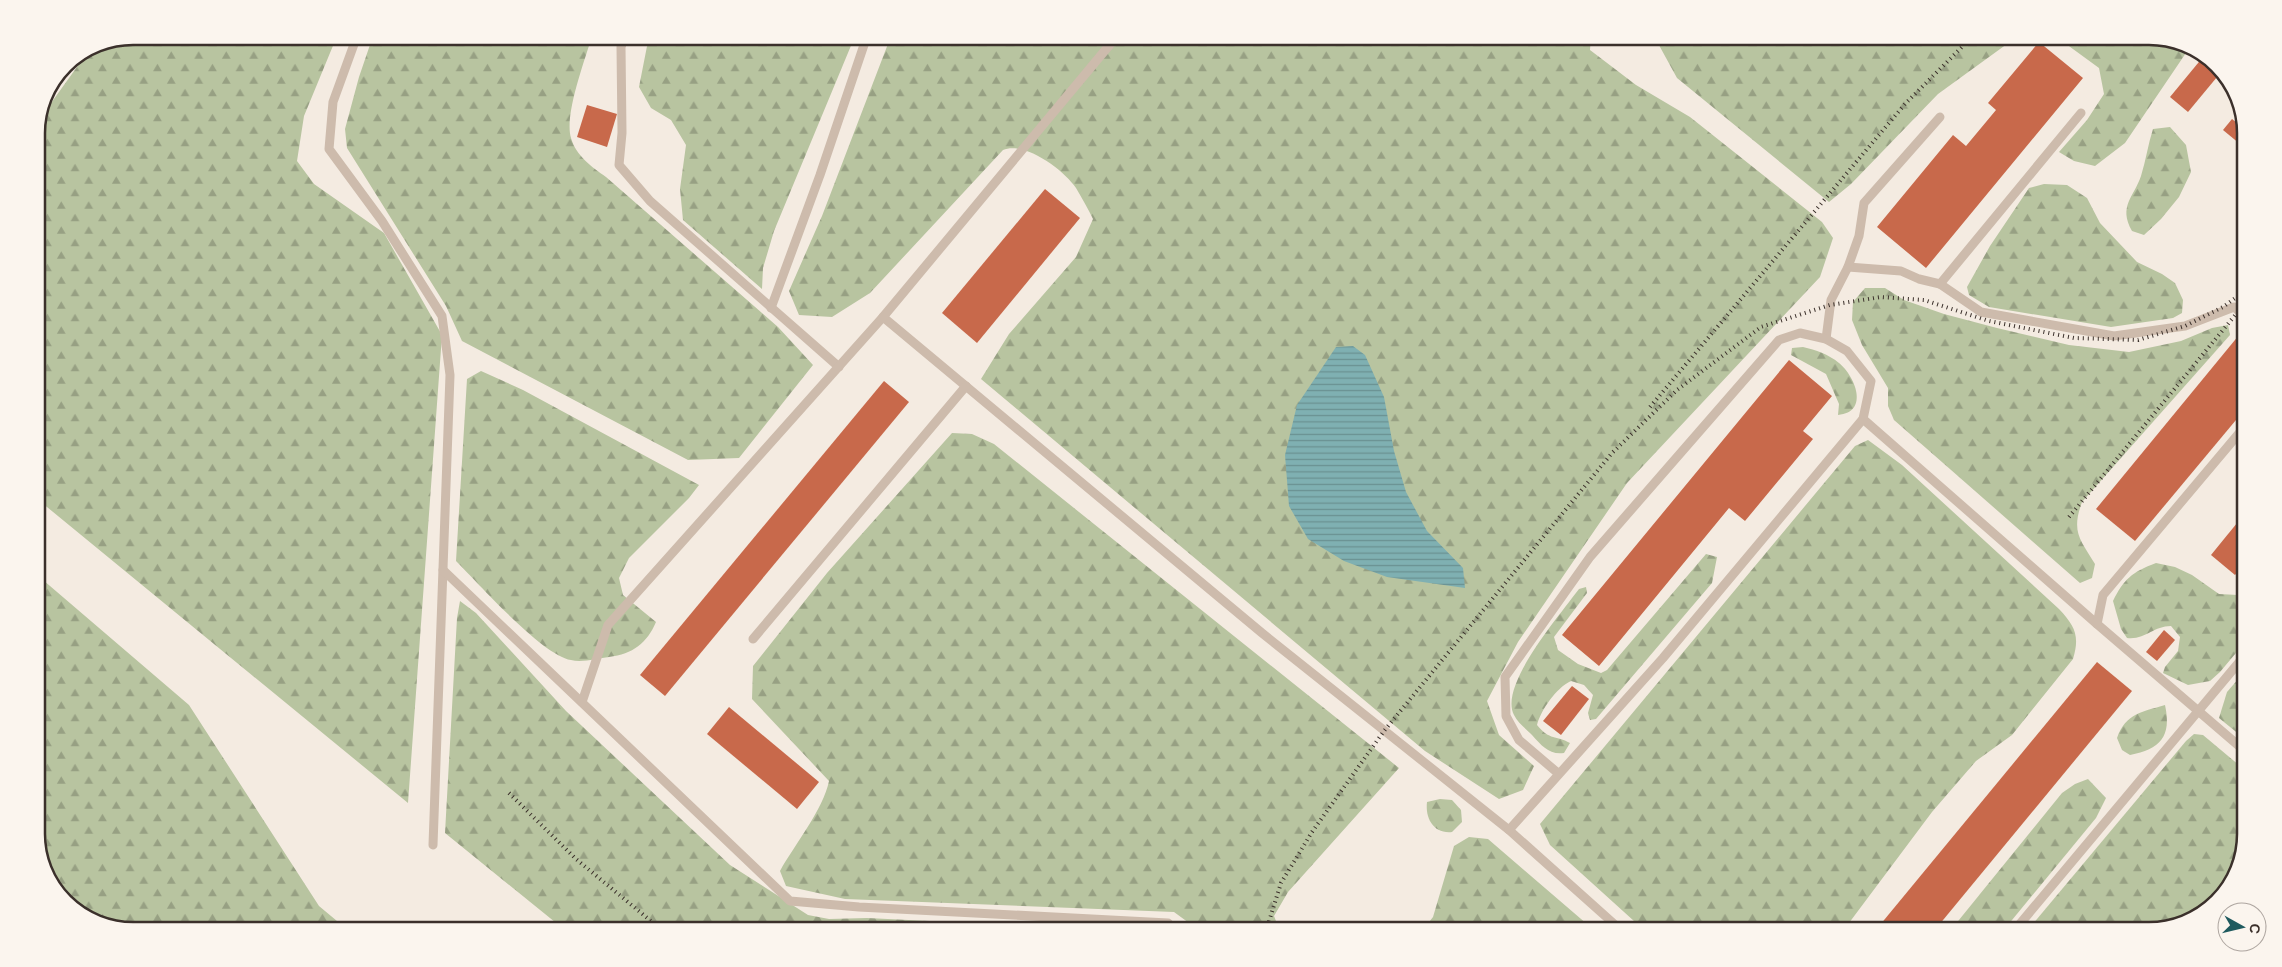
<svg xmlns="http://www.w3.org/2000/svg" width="2282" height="967" font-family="Helvetica,sans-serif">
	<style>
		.forest { fill: url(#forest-firs) }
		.water { fill: url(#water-rules) }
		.building { fill: #c8694b }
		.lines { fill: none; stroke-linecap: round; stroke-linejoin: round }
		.service { stroke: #cdbbac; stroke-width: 9 }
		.rail { stroke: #3b302b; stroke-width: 4; stroke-dasharray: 1 4; stroke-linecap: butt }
		.rim { fill: none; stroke: #3b302b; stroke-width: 2.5 }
	</style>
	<defs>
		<pattern id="forest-firs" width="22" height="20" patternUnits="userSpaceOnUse" patternTransform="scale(1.25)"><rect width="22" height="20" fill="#b8c4a0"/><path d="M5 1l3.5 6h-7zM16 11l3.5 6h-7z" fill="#97a083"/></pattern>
		<pattern id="water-rules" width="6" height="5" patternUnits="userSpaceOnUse" patternTransform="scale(1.25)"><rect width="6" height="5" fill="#7fb0b2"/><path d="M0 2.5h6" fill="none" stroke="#699091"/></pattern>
	</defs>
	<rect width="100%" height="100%" fill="#f4ebe1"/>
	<g class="forest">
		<path d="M 133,36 L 337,36 L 304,116 L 297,161 L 314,184 L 384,233 L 442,335 L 408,803 L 36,498 L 36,127 L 41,117 L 92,46 L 96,43 Z"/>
		<path d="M 373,36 L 592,36 C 585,60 564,115 571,138 C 576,156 592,167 606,177 L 778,327 L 813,365 L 739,458 L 688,460 L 462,341 L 446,306 L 347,148 L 345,129 L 359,77 Z"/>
		<path d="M 649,36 L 855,36 L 774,231 L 763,268 L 762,289 L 683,220 L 680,189 L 686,145 L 671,120 L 651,108 L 639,87 Z"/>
		<path d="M 891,36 L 1591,36 L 1590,50 L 1636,85 L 1690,117 L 1822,222 L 1833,238 L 1820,277 L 1627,483 L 1518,642 L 1487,701 L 1499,735 L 1534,766 L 1523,790 L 1499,799 L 1425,751 L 981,379 L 1009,334 L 1076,257 L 1093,219 C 1088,209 1082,198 1076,188 C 1064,170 1025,141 1003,150 L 870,293 L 832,317 L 799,315 L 789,291 L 822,216 Z"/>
		<path d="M 1654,36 L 2018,36 L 1938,94 L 1851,184 L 1829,202 L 1677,78 Z"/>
		<path d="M 2047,36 L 2149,36 L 2186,43 L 2190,47 L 2125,143 L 2095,166 L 2074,161 L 2059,152 L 2087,120 L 2104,94 L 2099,68 L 2062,41 Z"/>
		<path d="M 2170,127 L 2186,145 L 2191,172 L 2179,197 L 2161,219 L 2144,235 L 2132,231 C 2118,206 2134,197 2141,176 C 2146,160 2148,144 2153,129 Z"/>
		<path d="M 2044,184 L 2067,185 L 2087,198 L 2100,223 L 2137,262 L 2162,274 L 2175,283 L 2183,300 L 2182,313 L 2173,318 L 2111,327 L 1989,307 L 1969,295 L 1967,287 L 1990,246 L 2029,188 Z"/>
		<path d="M 1865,288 L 1885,288 L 1904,300 L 1944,314 L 1997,328 L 2069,345 L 2129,352 L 2181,341 L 2212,328 L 2228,325 L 2230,335 L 2082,502 C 2071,532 2080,539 2095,564 L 2092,578 L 2080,583 L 1894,420 L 1888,406 L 1888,388 L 1862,345 L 1852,320 L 1853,302 Z"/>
		<path d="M 1803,347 C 1816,350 1828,354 1839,363 C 1855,376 1870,412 1838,415 L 1839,404 L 1826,374 L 1791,355 L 1792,348 Z"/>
		<path d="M 481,371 L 523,390 L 699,485 L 689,498 L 629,558 L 619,578 L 623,595 L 656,622 C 647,643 633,654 609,657 C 598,658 582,663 571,660 C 542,655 479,584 456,561 L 467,379 Z"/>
		<path d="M 952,433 L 972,434 L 994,444 L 1399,768 L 1288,892 L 1274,916 L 1280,931 L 1200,931 L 1174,912 L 845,899 L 786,886 L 780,871 C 795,844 823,810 829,781 L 752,699 L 753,666 L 827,573 Z"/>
		<path d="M 1868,440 L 1902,465 L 2059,609 C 2075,626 2080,636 2073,659 L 2012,735 L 1976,761 L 1932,812 L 1843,931 L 1645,931 L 1550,845 L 1540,824 L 1855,446 Z"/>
		<path d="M 1706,554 L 1717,557 L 1712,583 L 1596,719 L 1590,720 L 1588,713 L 1593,695 L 1584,685 L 1571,681 C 1556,688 1541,710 1537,725 C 1550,741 1556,735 1570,743 L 1564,753 C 1549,755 1542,746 1532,735 C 1527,730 1518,723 1514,715 C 1499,687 1555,621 1572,598 L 1579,589 L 1586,587 L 1587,593 L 1554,637 L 1558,650 L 1578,664 L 1601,673 L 1607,670 Z"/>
		<path d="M 2156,563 L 2175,567 L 2192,575 L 2219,594 L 2238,595 L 2246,590 L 2246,641 L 2220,672 L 2210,681 L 2188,685 L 2163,673 L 2165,667 L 2178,651 L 2180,637 L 2171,626 C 2153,626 2146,640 2127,638 L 2121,629 L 2113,601 C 2124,579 2132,572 2156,563 Z"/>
		<path d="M 36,574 L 189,705 L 319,906 L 349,931 L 133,931 L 96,924 L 56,893 L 36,841 Z"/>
		<path d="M 460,601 L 476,613 L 566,711 L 730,865 L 808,915 L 829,919 L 867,918 L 1140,931 L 566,931 L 445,833 L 457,618 Z"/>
		<path d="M 2246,670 L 2246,740 L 2219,718 L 2227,692 Z"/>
		<path d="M 2165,705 C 2172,737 2160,749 2130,755 L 2122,750 L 2117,738 C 2126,713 2142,712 2165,705 Z"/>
		<path d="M 2194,734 L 2203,735 L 2246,771 L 2246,834 L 2239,871 L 2203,914 L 2150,931 L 2027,931 L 2186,741 Z"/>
		<path d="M 2088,779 L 2106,798 L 2096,818 L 2003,931 L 1950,931 L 2062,793 L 2075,784 Z"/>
		<path d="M 1440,799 L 1452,800 L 1461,810 L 1462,822 L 1452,832 C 1434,834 1425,819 1427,802 Z"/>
		<path d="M 1469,837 L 1488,839 L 1595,931 L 1422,931 L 1433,917 L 1454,846 Z"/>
	</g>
	<path class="water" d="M 1353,346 L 1365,355 L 1384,397 L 1394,451 L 1406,492 L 1427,531 L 1463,568 L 1465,588 L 1387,577 L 1344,561 L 1308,539 L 1289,506 L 1285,455 L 1297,405 L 1336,347 Z"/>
	<g class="building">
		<path d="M 2039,42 L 2083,78 L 1926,268 L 1877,227 L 1953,135 L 1966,146 L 1996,110 L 1988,103 Z"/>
		<path d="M 2203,57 L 2222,71 L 2188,112 L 2170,97 Z"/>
		<path d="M 587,105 L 617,114 L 607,147 L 577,137 Z"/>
		<path d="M 2232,119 L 2246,130 L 2246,149 L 2223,130 Z"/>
		<path d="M 1045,189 L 1080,218 L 977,343 L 942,313 Z"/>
		<path d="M 2244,329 L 2246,408 L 2135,541 L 2096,509 Z"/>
		<path d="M 1789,360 L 1832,396 L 1803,431 L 1813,439 L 1745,521 L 1729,508 L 1599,666 L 1562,635 Z"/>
		<path d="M 884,381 L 909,402 L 665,696 L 640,675 Z"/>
		<path d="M 2246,512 L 2246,562 L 2235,575 L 2211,555 Z"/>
		<path d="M 2164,630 L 2175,640 L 2157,661 L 2146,652 Z"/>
		<path d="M 2097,662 L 2132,691 L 1934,931 L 1875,931 Z"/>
		<path d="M 1572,686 L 1589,699 L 1561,735 L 1543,721 Z"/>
		<path d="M 729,707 L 819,782 L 797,809 L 707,734 Z"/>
	</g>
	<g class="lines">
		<g class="service">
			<path d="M 357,36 L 333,102 L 329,149 L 382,221 L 442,316 L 450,375 L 433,845"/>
			<path d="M 625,36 L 621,47 L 622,133 L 619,165 L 650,201 L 839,367"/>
			<path d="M 1848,267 L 1901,271 L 1919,279 L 1940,284 L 2081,113"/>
			<path d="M 1940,284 L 1981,312 L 2114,336 L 2185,326 L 2234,307 L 2246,317"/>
			<path d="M 771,308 L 820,175 L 867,36"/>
			<path d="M 883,317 L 1262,633 L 1509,830 L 1622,931"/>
			<path d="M 1826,339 L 1831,300 L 1848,267 L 1859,236 L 1864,203 L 1940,117"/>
			<path d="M 1863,419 L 2097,624"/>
			<path d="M 2246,425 L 2103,595 L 2097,624 L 2246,752"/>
			<path d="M 443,570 L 790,901 L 859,907 L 1168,923 L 1176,931"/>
			<path d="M 753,639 L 966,386"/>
			<path d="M 582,702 L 608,625 L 883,317 L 1117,36"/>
			<path d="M 1509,830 L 1663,658 L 1863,419 L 1871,381 L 1847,351 L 1826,339 L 1800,333 L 1779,340 L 1590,557 L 1505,677 L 1506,716 L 1519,740 L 1559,774"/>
			<path d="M 2014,931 L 2246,654"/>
		</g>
		<g class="rail">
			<path d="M 1650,407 L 1905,104 L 1973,36"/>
			<path d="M 2069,517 L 2246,302"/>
			<path d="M 509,793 L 576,859 L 663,931"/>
			<path d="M 1266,931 L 1281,883 L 1312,832 L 1384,731 L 1612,453 L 1677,390 L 1761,327 L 1830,305 L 1881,297 L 1924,300 L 1989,321 L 2074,338 L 2138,340 L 2185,326 L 2223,307 L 2246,290"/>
		</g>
	</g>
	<path d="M0 0H2282V967H0ZM133 45H2149A88 88 0 0 1 2237 133V834A88 88 0 0 1 2149 922H133A88 88 0 0 1 45 834V133A88 88 0 0 1 133 45Z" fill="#fbf5ee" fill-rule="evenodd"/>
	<path class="rim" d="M133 45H2149A88 88 0 0 1 2237 133V834A88 88 0 0 1 2149 922H133A88 88 0 0 1 45 834V133A88 88 0 0 1 133 45Z"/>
	<g transform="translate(2242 927) rotate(98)"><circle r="24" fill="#fbf5ee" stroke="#aea6a0"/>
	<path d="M0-4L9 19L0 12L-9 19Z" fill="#1f5a5e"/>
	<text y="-8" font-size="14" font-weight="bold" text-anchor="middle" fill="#3b302b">С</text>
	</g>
</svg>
